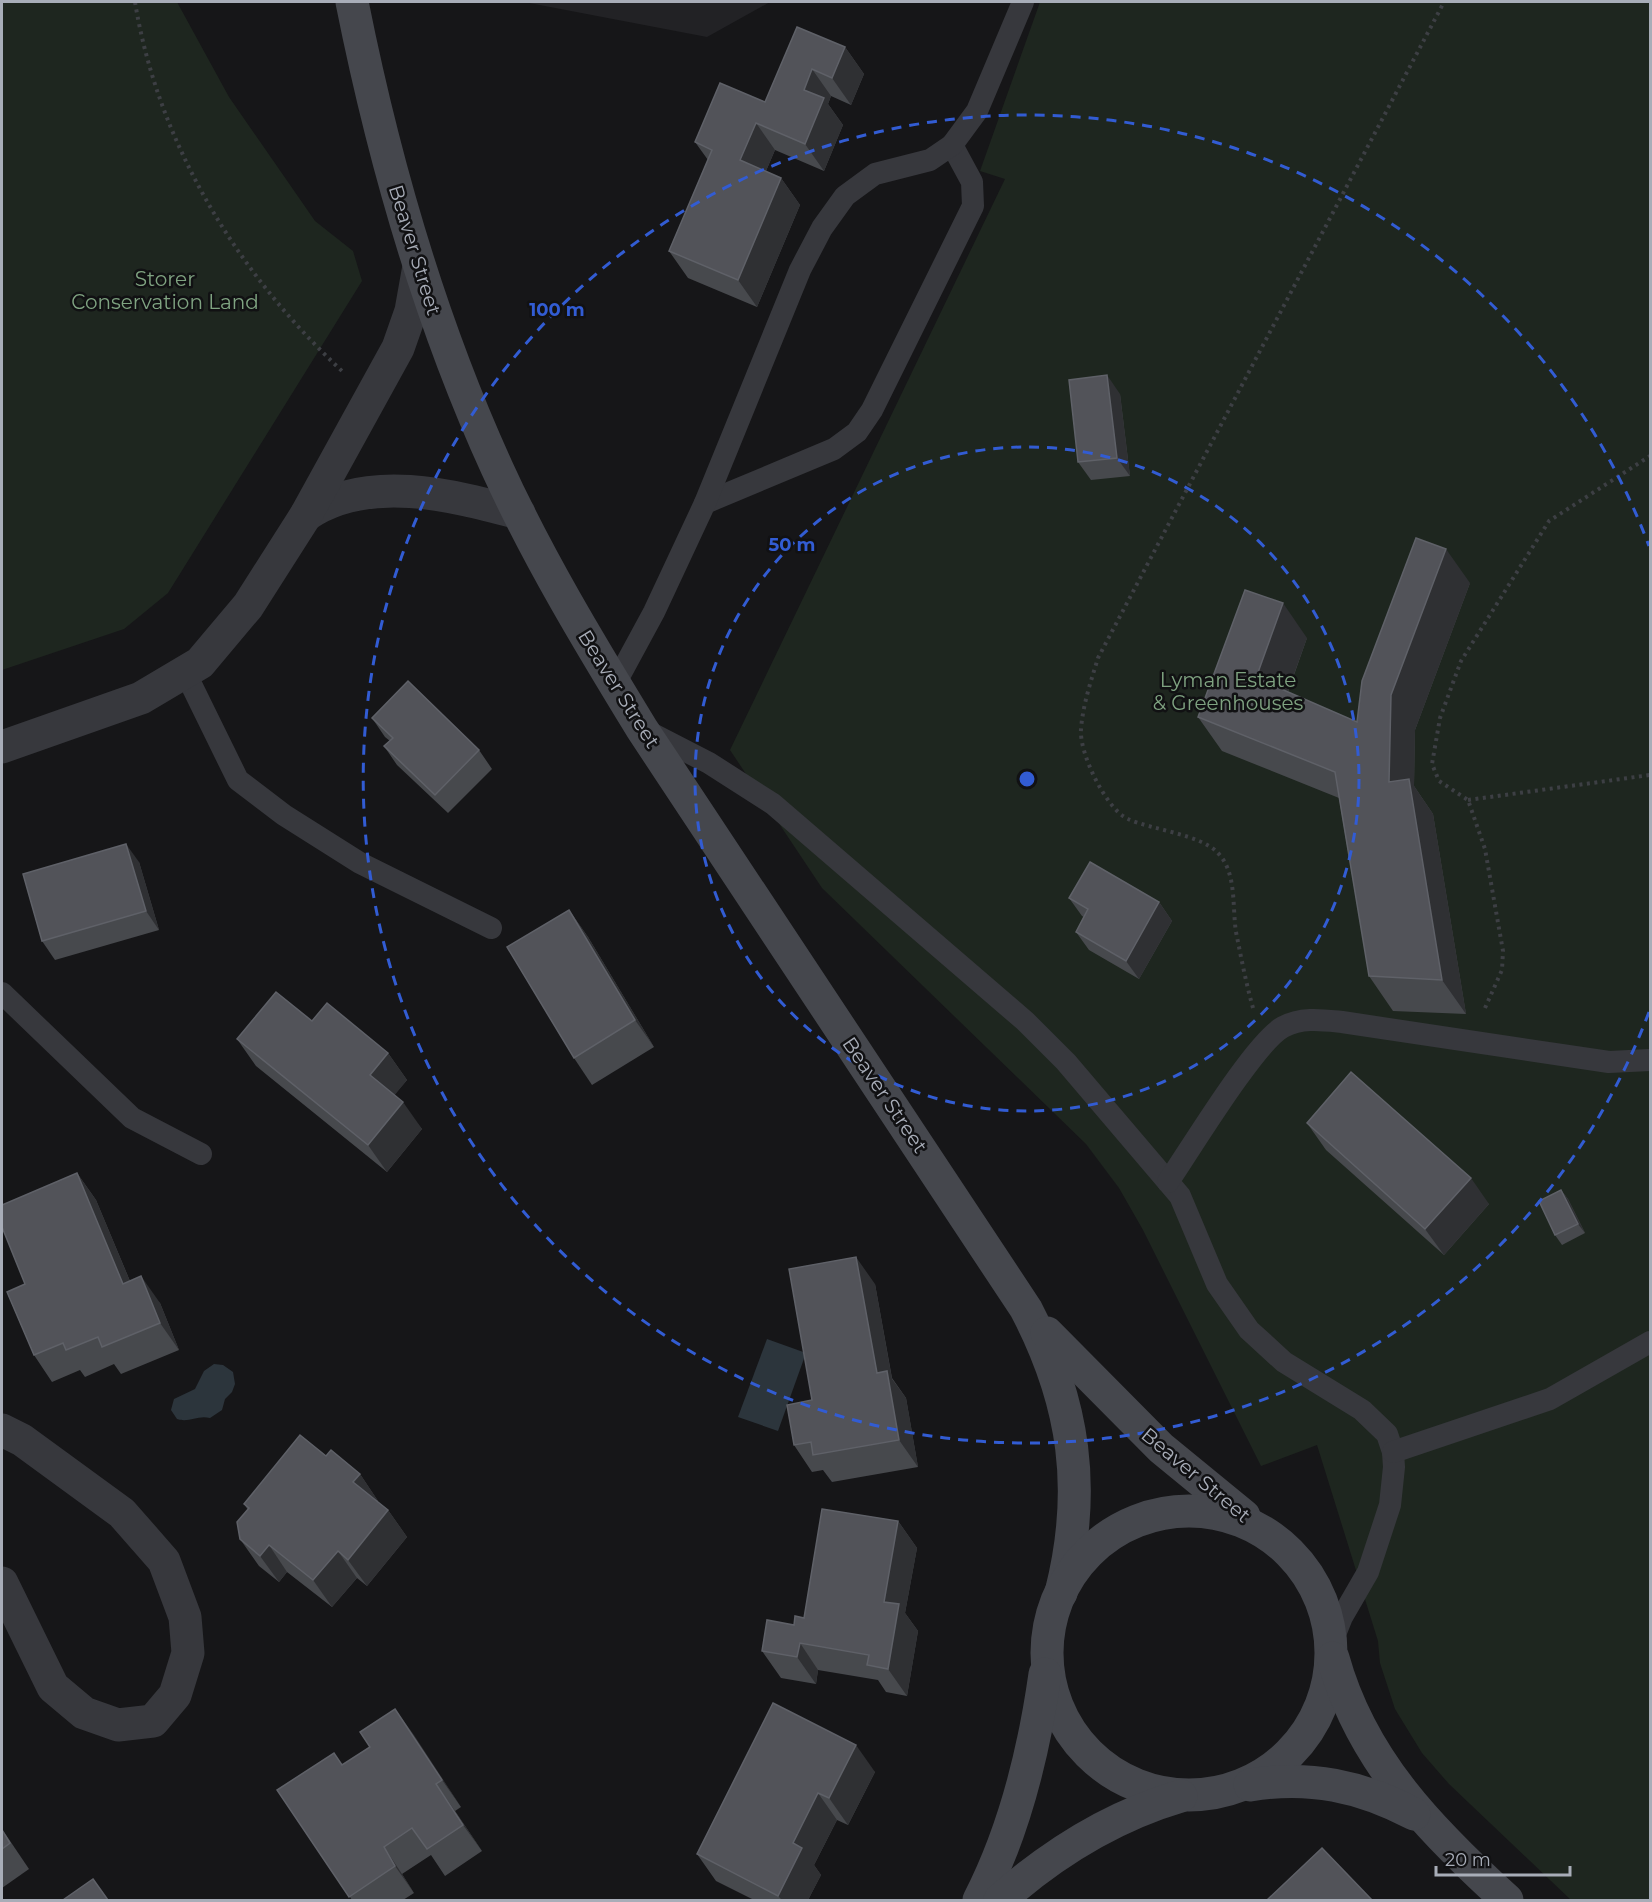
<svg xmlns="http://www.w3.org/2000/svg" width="1652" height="1902" font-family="Montserrat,sans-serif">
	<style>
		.built { fill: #222225 }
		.green { fill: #1e261f }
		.water { fill: #2c353c }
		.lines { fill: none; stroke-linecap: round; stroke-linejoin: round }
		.path { stroke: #3d3f44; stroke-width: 4; stroke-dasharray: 3 4.5; stroke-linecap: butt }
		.service { stroke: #37383d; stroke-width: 22 }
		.minor { stroke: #37383d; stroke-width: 33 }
		.secondary { stroke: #45474d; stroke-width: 33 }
		.wall { fill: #47494d }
		.shaded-wall { fill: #2f3033 }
		.building { fill: #525359; stroke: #5f6168; stroke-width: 1.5 }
		.ring { fill: none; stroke: #325cd3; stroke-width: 3; stroke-dasharray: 10 8 }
		.labels { text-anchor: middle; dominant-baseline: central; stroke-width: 5; stroke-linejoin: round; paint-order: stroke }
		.street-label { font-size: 20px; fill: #a8adb8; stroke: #111113 }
		.park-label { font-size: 20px; fill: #7fa381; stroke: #111113 }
		.centre { fill: #325cd3; stroke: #111113; stroke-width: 3 }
		.ring-label { font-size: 18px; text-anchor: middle; font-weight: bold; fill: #325cd3; stroke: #111113; stroke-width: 5; stroke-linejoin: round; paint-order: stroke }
	</style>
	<rect width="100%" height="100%" fill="#161618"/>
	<path class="built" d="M 524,2 L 770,2 L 707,37 Z"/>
	<g class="green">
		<path d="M 2,2 L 177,2 L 229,97 L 315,221 L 353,251 L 362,281 L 168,593 L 124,629 L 2,670 Z"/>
		<path d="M 1040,2 L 1650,2 L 1650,1900 L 1571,1900 L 1449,1784 L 1422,1753 L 1395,1709 L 1380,1663 L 1378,1641 L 1317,1445 L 1261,1466 L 1143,1230 L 1119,1188 L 1086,1144 L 822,888 L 730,750 L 1005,179 L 980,171 Z"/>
	</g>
	<g class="water">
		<path d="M 767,1339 L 806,1353 L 778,1431 L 738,1417 Z"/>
		<path d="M 214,1364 L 223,1365 L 233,1372 L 235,1384 L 232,1392 L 225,1399 L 222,1410 L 210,1418 C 197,1415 189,1423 177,1419 L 171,1410 L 174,1399 L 195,1389 L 204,1371 Z"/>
	</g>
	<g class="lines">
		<g class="path">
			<path d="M 135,2 C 158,143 237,273 342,371"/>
			<path d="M 1468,800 L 1650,775"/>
			<path d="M 1253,1008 C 1246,983 1241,957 1236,932 C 1232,906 1237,873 1218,853 C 1200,834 1152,830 1128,819 C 1106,809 1079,753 1081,729 C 1083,704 1091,681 1098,658 L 1444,2"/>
			<path d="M 1485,1008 L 1502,970 L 1503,951 L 1485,849 L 1468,800 L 1439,781 L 1432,764 L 1440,718 L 1461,661 L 1549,521 L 1650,456"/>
		</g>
		<g class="service">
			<path d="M 705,503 L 834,449 L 857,432 L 872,410 L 973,206 L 972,182 L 952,145"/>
			<path d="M 185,672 L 238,780 L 284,815 L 360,863 L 491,928"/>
			<path d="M 615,684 L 654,612 L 705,503 L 800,270 L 822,228 L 845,196 L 875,174 L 930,160 L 952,145 L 977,111 L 1023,2"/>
			<path d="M 643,729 L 709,763 L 773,804 L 1025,1021 L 1066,1062 L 1180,1196 L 1217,1284 L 1249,1330 L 1284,1362 L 1362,1410 L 1387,1434 L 1393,1452 L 1394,1467 L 1390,1505 L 1368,1572 L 1342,1617 L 1330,1647"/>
			<path d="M 2,993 L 132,1118 L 201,1154"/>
			<path d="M 1168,1182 C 1190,1150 1255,1042 1283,1027 C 1302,1017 1322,1020 1342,1022 L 1609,1062 L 1650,1060"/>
			<path d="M 1393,1452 L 1550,1399 L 1650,1342"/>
		</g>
		<g class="minor">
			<path d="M 306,515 C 368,473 451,495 519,513"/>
			<path d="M 2,747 L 141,698 L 200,663 L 248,606 L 306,515 L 398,348 L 411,311 L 419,266"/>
			<path d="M 2,1430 L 22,1440 L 122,1513 L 164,1561 L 185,1617 L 188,1653 L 175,1695 L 153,1721 L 118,1725 L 84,1713 L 53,1687 L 2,1583"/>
		</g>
		<g class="secondary">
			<path d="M 352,2 C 384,162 429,319 497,468 C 538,558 590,644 642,729 L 1026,1309 C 1075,1403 1087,1490 1061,1593"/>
			<path d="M 1047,1333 L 1161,1448 L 1244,1516"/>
			<circle cx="1189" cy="1653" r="142"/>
			<path d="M 1333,1658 C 1361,1760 1431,1831 1507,1900"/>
			<path d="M 1250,1785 C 1309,1775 1361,1786 1414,1814"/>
			<path d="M 979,1900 C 1015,1830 1034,1752 1045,1674"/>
			<path d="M 1000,1900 C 1053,1853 1113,1816 1181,1796"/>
		</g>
	</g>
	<g class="wall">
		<path d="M 845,47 L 864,74 L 851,105 L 831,96 L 828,104 L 843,125 L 824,171 L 775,150 L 766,171 L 781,178 L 800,205 L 757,307 L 688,278 L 669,251 L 708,160 L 695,142 L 765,102 Z"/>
		<path d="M 1120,394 L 1130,476 L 1091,480 L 1078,462 Z"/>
		<path d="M 1470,583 L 1415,730 L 1414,786 L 1433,814 L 1466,1014 L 1393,1011 L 1369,976 L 1339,798 L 1222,751 L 1198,717 L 1307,638 L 1288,692 L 1357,722 Z"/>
		<path d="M 372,718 L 479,750 L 492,769 L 448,813 L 397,765 L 384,746 L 390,741 L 385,737 Z"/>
		<path d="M 139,862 L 159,930 L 55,960 L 42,941 Z"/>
		<path d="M 1069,898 L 1159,902 L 1172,921 L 1139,979 L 1089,950 L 1076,932 L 1084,917 L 1082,916 Z"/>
		<path d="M 569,910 L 588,937 L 654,1047 L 592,1085 L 574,1058 Z"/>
		<path d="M 312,1021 L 388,1053 L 407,1080 L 394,1095 L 422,1129 L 387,1172 L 256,1066 L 237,1039 Z"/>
		<path d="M 1307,1123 L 1489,1204 L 1444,1255 L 1326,1150 Z"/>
		<path d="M 77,1173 L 96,1200 L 130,1281 L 160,1303 L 179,1350 L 121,1374 L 114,1364 L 85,1377 L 80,1370 L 52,1382 L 34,1355 L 25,1284 Z"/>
		<path d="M 1561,1190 L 1568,1199 L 1585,1233 L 1562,1245 L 1555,1235 Z"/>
		<path d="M 875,1284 L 892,1378 L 906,1398 L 918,1467 L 832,1482 L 823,1470 L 812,1472 L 794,1445 L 812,1400 Z"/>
		<path d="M 360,1474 L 378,1501 L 378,1502 L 388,1510 L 407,1537 L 367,1586 L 357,1578 L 332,1607 L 287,1572 L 279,1582 L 259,1566 L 240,1539 L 248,1510 L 244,1504 Z"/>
		<path d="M 898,1521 L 917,1548 L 905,1613 L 918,1631 L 907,1696 L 886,1692 L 878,1680 L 818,1670 L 816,1684 L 781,1678 L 762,1651 L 794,1625 L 804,1618 Z"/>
		<path d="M 773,1703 L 875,1772 L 848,1825 L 837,1820 L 814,1865 L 821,1875 L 808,1900 L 754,1900 L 716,1881 L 697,1854 Z"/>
		<path d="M 395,1709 L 461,1807 L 455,1811 L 482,1851 L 445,1876 L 431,1855 L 402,1874 L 414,1893 L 403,1900 L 352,1900 L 277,1790 L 342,1765 L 370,1747 Z"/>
		<path d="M 2,1829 L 29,1869 L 2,1888 Z"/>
	</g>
	<g class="shaded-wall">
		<path d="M 845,47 L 864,74 L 851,105 L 832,78 Z"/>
		<path d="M 812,69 L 831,96 L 828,104 L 843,125 L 824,171 L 805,144 L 804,90 Z"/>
		<path d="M 756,123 L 775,150 L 759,187 L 740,160 Z"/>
		<path d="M 781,178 L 800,205 L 757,307 L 738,280 Z"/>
		<path d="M 1107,375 L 1120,394 L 1130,476 L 1117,458 Z"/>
		<path d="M 1446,549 L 1470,583 L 1415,730 L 1414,786 L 1433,814 L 1466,1014 L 1442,980 L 1389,782 L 1391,695 Z"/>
		<path d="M 1283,603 L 1307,638 L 1280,713 L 1256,678 Z"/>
		<path d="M 126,844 L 139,862 L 159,930 L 146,911 Z"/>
		<path d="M 1159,902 L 1172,921 L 1139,979 L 1126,961 Z"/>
		<path d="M 569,910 L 588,937 L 654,1047 L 635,1020 Z"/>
		<path d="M 388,1053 L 407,1080 L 389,1102 L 370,1075 Z"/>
		<path d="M 403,1102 L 422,1129 L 387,1172 L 368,1145 Z"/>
		<path d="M 77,1173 L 96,1200 L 142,1310 L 123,1284 Z"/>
		<path d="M 1471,1178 L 1489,1204 L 1444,1255 L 1425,1229 Z"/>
		<path d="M 1561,1190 L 1568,1199 L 1585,1233 L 1578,1224 Z"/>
		<path d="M 856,1257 L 875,1284 L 892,1379 L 906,1398 L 918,1467 L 899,1440 L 877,1373 Z"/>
		<path d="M 141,1276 L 160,1303 L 179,1350 L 160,1323 Z"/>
		<path d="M 360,1474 L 378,1501 L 372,1509 L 353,1482 Z"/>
		<path d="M 388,1510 L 407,1537 L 367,1586 L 348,1560 Z"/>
		<path d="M 898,1521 L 917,1548 L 905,1613 L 918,1631 L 907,1696 L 888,1669 L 884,1602 Z"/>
		<path d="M 269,1545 L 287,1572 L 279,1582 L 260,1556 Z"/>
		<path d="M 338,1551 L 357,1578 L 332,1607 L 313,1580 Z"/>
		<path d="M 800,1643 L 818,1670 L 816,1684 L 797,1657 Z"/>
		<path d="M 395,1709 L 414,1735 L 461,1807 L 442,1780 Z"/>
		<path d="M 856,1745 L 875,1772 L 848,1825 L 829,1798 Z"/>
		<path d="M 436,1784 L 455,1811 L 482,1851 L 463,1825 Z"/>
		<path d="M 818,1793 L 837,1820 L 814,1865 L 821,1875 L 808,1900 L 782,1900 L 778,1896 L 793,1843 Z"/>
		<path d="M 384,1847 L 402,1874 L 414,1893 L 395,1866 Z"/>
	</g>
	<g class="building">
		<path d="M 797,27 L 845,47 L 832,78 L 812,69 L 804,90 L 824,98 L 805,144 L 756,123 L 740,160 L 781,178 L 738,280 L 669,251 L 712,150 L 695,142 L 720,83 L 765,102 Z"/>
		<path d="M 1107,375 L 1117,458 L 1078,462 L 1069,380 Z"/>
		<path d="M 1416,538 L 1446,549 L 1391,695 L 1389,782 L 1409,779 L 1442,980 L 1369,976 L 1335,772 L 1198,717 L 1245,590 L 1283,603 L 1256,678 L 1357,722 L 1362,681 Z"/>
		<path d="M 408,681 L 479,750 L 435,795 L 384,746 L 393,738 L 372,718 Z"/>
		<path d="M 126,844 L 146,911 L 42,941 L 23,874 Z"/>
		<path d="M 1090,862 L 1159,902 L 1126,961 L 1076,932 L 1088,909 L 1069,898 Z"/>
		<path d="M 569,910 L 635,1020 L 574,1058 L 507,947 Z"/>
		<path d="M 276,992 L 312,1021 L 327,1003 L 388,1053 L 370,1075 L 403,1102 L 368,1145 L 237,1039 Z"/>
		<path d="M 1351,1072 L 1471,1178 L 1425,1229 L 1307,1123 Z"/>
		<path d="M 77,1173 L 123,1284 L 141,1276 L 160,1323 L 102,1347 L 98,1337 L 66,1350 L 63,1343 L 34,1355 L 7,1292 L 25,1284 L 2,1227 L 2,1205 Z"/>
		<path d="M 1561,1190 L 1578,1224 L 1555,1235 L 1539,1201 Z"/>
		<path d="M 856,1257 L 877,1373 L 887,1371 L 899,1440 L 813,1455 L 811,1442 L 794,1445 L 787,1405 L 812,1400 L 789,1269 Z"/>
		<path d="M 300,1435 L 326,1456 L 331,1450 L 360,1474 L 353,1482 L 388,1510 L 348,1560 L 338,1551 L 313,1580 L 269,1545 L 260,1556 L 240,1539 L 237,1522 L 249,1508 L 244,1504 Z"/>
		<path d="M 822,1509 L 898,1521 L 884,1602 L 899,1604 L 888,1669 L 867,1665 L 869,1655 L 800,1643 L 797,1657 L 762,1651 L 767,1620 L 794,1625 L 795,1616 L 804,1618 Z"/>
		<path d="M 773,1703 L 856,1745 L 829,1798 L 818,1793 L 793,1843 L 802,1848 L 778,1896 L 697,1854 Z"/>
		<path d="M 395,1709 L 442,1780 L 436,1784 L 463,1825 L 427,1849 L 412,1828 L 384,1847 L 395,1866 L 349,1897 L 277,1790 L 334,1753 L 342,1765 L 370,1747 L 360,1732 Z"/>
		<path d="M 2,1830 L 10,1843 L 2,1849 Z"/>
		<path d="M 1322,1848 L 1372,1900 L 1267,1900 Z"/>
		<path d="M 93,1879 L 108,1900 L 63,1900 Z"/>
	</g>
	<g class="ring">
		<circle cx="1027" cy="779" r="332"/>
		<path d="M1649 1012A664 664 0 1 1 1649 546"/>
	</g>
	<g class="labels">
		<g class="street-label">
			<text transform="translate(415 250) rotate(73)">Beaver Street</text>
			<text transform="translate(619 689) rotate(58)">Beaver Street</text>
			<text transform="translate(885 1095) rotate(56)">Beaver Street</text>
			<text transform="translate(1196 1475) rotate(40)">Beaver Street</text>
		</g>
		<g class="park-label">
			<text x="165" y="279">Storer<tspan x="165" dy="23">Conservation Land</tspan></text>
			<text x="1228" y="680">Lyman Estate<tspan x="1228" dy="23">&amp; Greenhouses</tspan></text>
		</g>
	</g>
	<circle cx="1027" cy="779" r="9" class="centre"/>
	<g class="ring-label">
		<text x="557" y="316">100 m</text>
		<text x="792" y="551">50 m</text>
	</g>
	<rect width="1652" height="1902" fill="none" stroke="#a8adb8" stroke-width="6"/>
	<path d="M1436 1866v9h134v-9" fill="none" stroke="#a8adb8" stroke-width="3"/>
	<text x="1445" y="1866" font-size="18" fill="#a8adb8" stroke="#111113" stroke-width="4.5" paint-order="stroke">20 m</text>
</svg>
